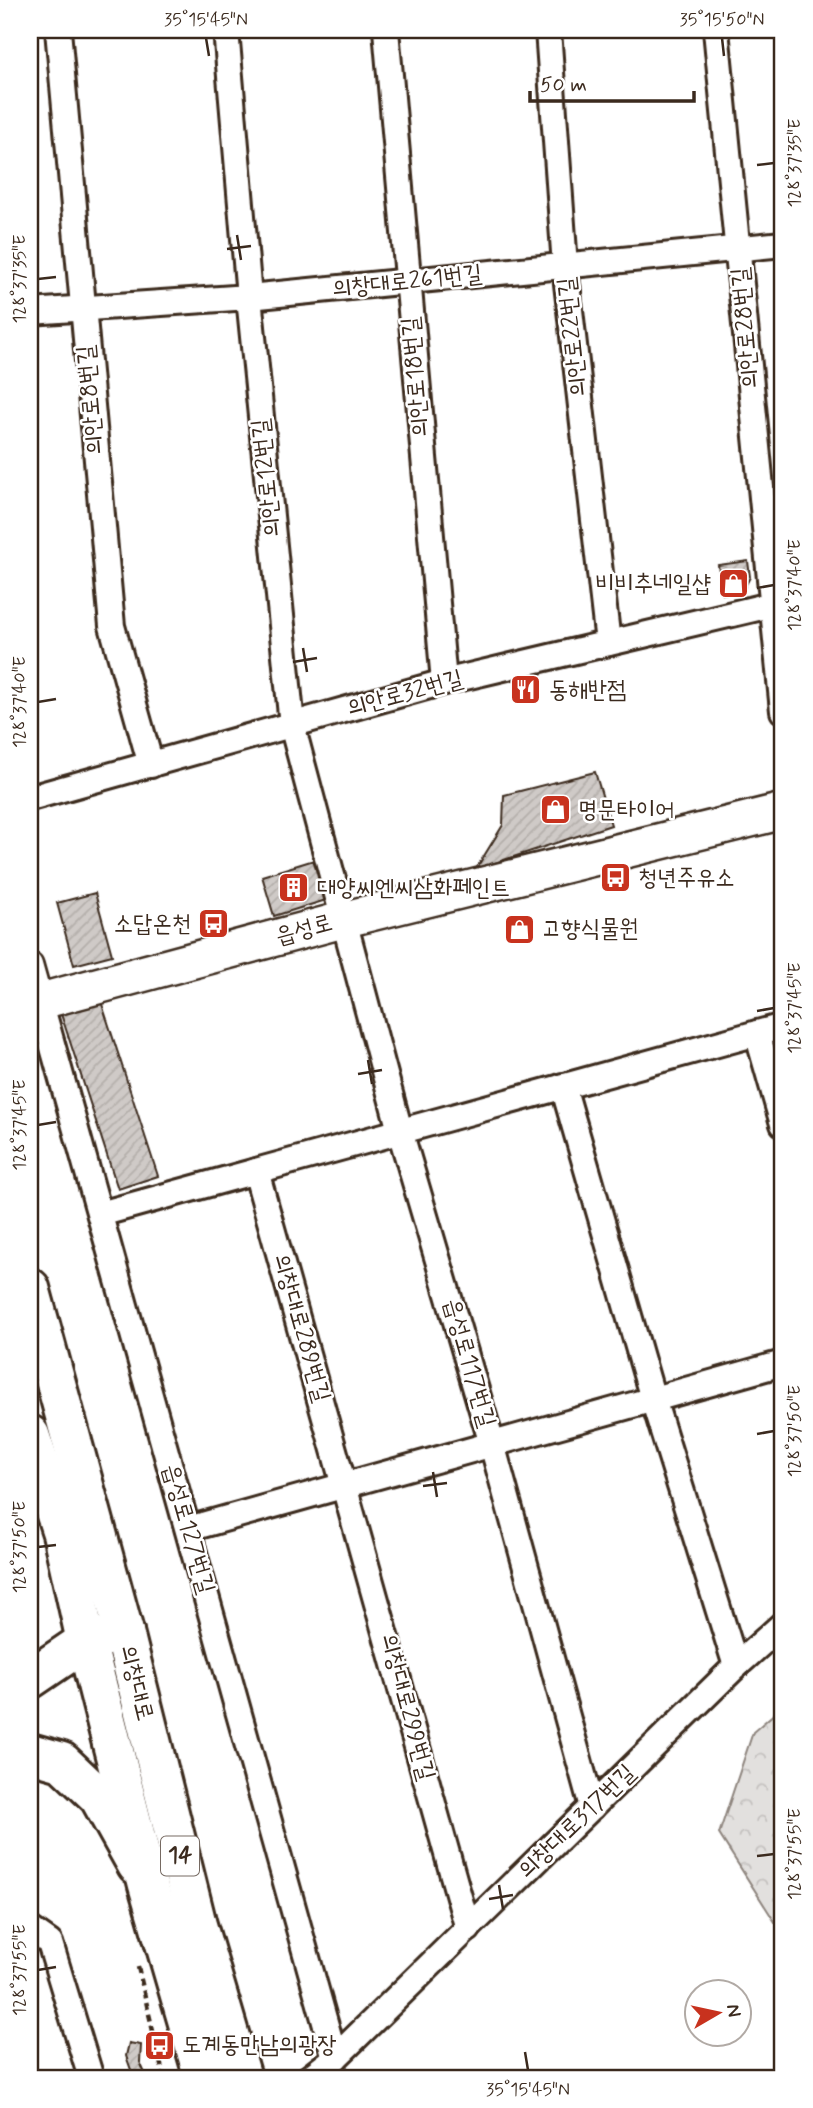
<svg xmlns="http://www.w3.org/2000/svg" width="813" height="2108" font-family="Mynerve,'Poor Story',sans-serif">
	<style>
		.forest { fill: url(#forest-crowns); stroke: #8e857e; stroke-width: 2 }
		.building { fill: url(#building-hatch); stroke: #3b2a1e; stroke-width: 2 }
		.lines { fill: none; stroke-linecap: round; stroke-linejoin: round }
		.minor-casing { stroke: #3b2a1e; stroke-width: 30 }
		.secondary-casing { stroke: #3b2a1e; stroke-width: 40 }
		.primary-casing { stroke: #3b2a1e; stroke-width: 44 }
		.trunk-casing { stroke: #3b2a1e; stroke-width: 44 }
		.path { stroke: #3b2a1e; stroke-width: 4.5; stroke-dasharray: 7 5; stroke-linecap: butt }
		.minor { stroke: #fff; stroke-width: 24 }
		.secondary { stroke: #fff; stroke-width: 35 }
		.primary { stroke: #fff; stroke-width: 38 }
		.trunk { stroke: #fff; stroke-width: 38 }
		.ticks { fill: none; stroke: #3b2a1e; stroke-width: 2.5 }
		.labels { text-anchor: middle; dominant-baseline: central; stroke-width: 5; stroke-linejoin: round; paint-order: stroke }
		.shield { fill: #fff; stroke: #766a62; stroke-width: 2 }
		.shield-label { font-size: 23px; font-weight: bold; fill: #3b2a1e }
		.street-label { font-size: 24px; fill: #3b2a1e; stroke: #fff }
		.poi-label { font-size: 24px; fill: #3b2a1e; stroke: #fff; text-anchor: start }
		.neatline { fill: none; stroke: #3b2a1e; stroke-width: 2.5 }
		.ticks-label { font-size: 18px; text-anchor: middle; fill: #3b2a1e }
	</style>
	<defs>
		<pattern id="forest-crowns" width="20" height="18" patternUnits="userSpaceOnUse" patternTransform="scale(1.75)"><rect width="20" height="18" fill="#e2e0de"/><path d="M2 6a3 3 0 1 1 6 0M12 15a3 3 0 1 1 6 0" fill="none" stroke="#c3c0be"/></pattern>
		<pattern id="building-hatch" width="6" height="6" patternUnits="userSpaceOnUse" patternTransform="scale(1.75)"><rect width="6" height="6" fill="#cfcac7"/><path d="M-1 1l2-2M0 6l6-6M5 7l2-2" fill="none" stroke="#b3aeaa"/></pattern>
	</defs>
	<rect width="100%" height="100%" fill="#fff"/>
	<filter id="ink" filterUnits="userSpaceOnUse"><feTurbulence type="fractalNoise" baseFrequency=".0143" numOctaves="2"/><feDisplacementMap in="SourceGraphic" scale="14" xChannelSelector="R" yChannelSelector="G"/><feConvolveMatrix kernelMatrix="1 2 1 2 8 2 1 2 1" color-interpolation-filters="sRGB"/></filter>
	<g filter="url(#ink)">
		<path class="forest" d="M 783,1706 L 783,1923 L 775,1922 L 719,1834 L 753,1732 Z"/>
		<g class="building">
			<path d="M 748,561 L 750,577 L 743,590 L 723,594 L 718,565 Z"/>
			<path d="M 595,772 L 611,825 L 476,869 L 503,825 L 504,795 Z"/>
			<path d="M 314,860 L 326,900 L 274,916 L 262,876 Z"/>
			<path d="M 95,893 L 112,955 L 74,965 L 57,903 Z"/>
			<path d="M 100,998 L 158,1176 L 118,1189 L 60,1011 Z"/>
			<path d="M 129,2043 L 141,2045 L 140,2062 L 147,2078 L 134,2078 L 126,2056 Z"/>
		</g>
		<g class="lines">
			<defs>
				<g id="minor">
					<path d="M 58,30 L 112,626 L 151,765"/>
					<path d="M 226,30 L 249,297 L 292,725 L 400,1131 L 492,1444 L 592,1807"/>
					<path d="M 386,30 L 444,682"/>
					<path d="M 548,30 L 565,266 L 608,643"/>
					<path d="M 716,30 L 783,711"/>
					<path d="M 30,312 L 249,297 L 783,244"/>
					<path d="M 30,798 L 444,682 L 783,602"/>
					<path d="M 30,965 L 335,2058"/>
					<path d="M 757,1033 L 783,1124"/>
					<path d="M 563,1086 L 653,1399 L 736,1666"/>
					<path d="M 256,1171 L 468,1929"/>
					<path d="M 100,1214 L 783,1026"/>
					<path d="M 188,1529 L 783,1363"/>
					<path d="M 30,1929 L 50,1943 L 91,2078"/>
					<path d="M 309,2078 L 335,2058 L 736,1666 L 783,1624"/>
				</g>
				<path id="secondary" d="M 30,1004 L 346,919 L 783,811"/>
				<g id="primary">
					<path d="M 30,1288 L 124,1632 L 86,1641 L 30,1679"/>
					<path d="M 30,1435 L 62,1533 L 86,1641"/>
					<path d="M 30,1753 L 62,1762 L 99,1797 L 137,1865"/>
				</g>
				<g id="trunk">
					<path d="M 124,1632 L 197,1925 L 242,2078"/>
					<path d="M 86,1641 L 148,1885 L 204,2078"/>
				</g>
			</defs>
			<use href="#minor" class="minor-casing"/>
			<use href="#secondary" class="secondary-casing"/>
			<use href="#primary" class="primary-casing"/>
			<use href="#trunk" class="trunk-casing"/>
			<path class="path" d="M 138,1967 L 164,2078"/>
			<use href="#minor" class="minor"/>
			<use href="#secondary" class="secondary"/>
			<use href="#primary" class="primary"/>
			<use href="#trunk" class="trunk"/>
		</g>
	</g>
	<path class="ticks" d="M 206,38 L 209,56M 722,38 L 724,56M 757,165 L 774,163M 237,235 L 241,260M 227,249 L 251,246M 38,279 L 56,277M 757,588 L 774,585M 303,648 L 307,672M 293,662 L 317,658M 38,702 L 56,699M 757,1011 L 774,1008M 368,1060 L 372,1084M 358,1074 L 382,1070M 38,1125 L 56,1122M 757,1434 L 774,1431M 433,1472 L 437,1497M 423,1486 L 447,1483M 38,1547 L 56,1545M 757,1856 L 774,1854M 499,1885 L 503,1909M 489,1899 L 513,1895M 38,1970 L 56,1967M 525,2052 L 528,2070"/>
	<defs>
		<symbol id="shop-square" viewBox="-11 -11 22 22"><rect x="-9" y="-9" width="18" height="18" rx="4" fill="#c8321e" stroke="#fff"/><path d="M-5-2.5h2.3a2.7 3.5 0 0 1 5.4 0H5L5.5 6h-11ZM-1.5-2.5h3a1.5 2.3 0 0 0-3 0Z" fill="#fff"/></symbol>
		<symbol id="restaurant-square" viewBox="-11 -11 22 22"><rect x="-9" y="-9" width="18" height="18" rx="4" fill="#c8321e" stroke="#fff"/><path d="M-5-6h1v4h1v-4h1v4h1v-4h1v5L-1.5 .5V6h-2V.5L-5-1ZM5-6V6H3V1.5H1.5Q1.5-4 5-6Z" fill="#fff"/></symbol>
		<symbol id="bus-square" viewBox="-11 -11 22 22"><rect x="-9" y="-9" width="18" height="18" rx="4" fill="#c8321e" stroke="#fff"/><path d="M-5-6H5V4H4V6H2V4H-2V6H-4V4H-5ZM-3.5-4V0h7V-4ZM-3.5 1.2v1.5H-2V1.2ZM2 1.2v1.5H3.5V1.2Z" fill="#fff"/></symbol>
		<symbol id="building-square" viewBox="-11 -11 22 22"><rect x="-9" y="-9" width="18" height="18" rx="4" fill="#c8321e" stroke="#fff"/><path d="M-4-6H4V6H1V3H-1V6H-4ZM-2.5-4.3h1.7v1.8h-1.7ZM.8-4.3h1.7v1.8H.8ZM-2.5-1h1.7V.8h-1.7ZM.8-1h1.7V.8H.8Z" fill="#fff"/></symbol>
	</defs>
	<g fill-rule="evenodd">
		<use href="#shop-square" x="716" y="566" width="35" height="35"/>
		<use href="#restaurant-square" x="508" y="672" width="35" height="35"/>
		<use href="#shop-square" x="538" y="792" width="35" height="35"/>
		<use href="#bus-square" x="598" y="860" width="35" height="35"/>
		<use href="#building-square" x="276" y="870" width="35" height="35"/>
		<use href="#bus-square" x="196" y="906" width="35" height="35"/>
		<use href="#shop-square" x="502" y="912" width="35" height="35"/>
		<use href="#bus-square" x="142" y="2028" width="35" height="35"/>
	</g>
	<g class="labels">
		<rect class="shield" x="161" y="1836.5" width="38" height="39" rx="5"/>
		<g class="shield-label">
			<text x="180" y="1856">14</text>
		</g>
		<g class="street-label">
			<text transform="translate(407 282) rotate(-6)">의창대로261번길</text>
			<text transform="translate(746 328) rotate(-95)">의안로28번길</text>
			<text transform="translate(573 337) rotate(-96)">의안로22번길</text>
			<text transform="translate(416 377) rotate(-95)">의안로18번길</text>
			<text transform="translate(91 400) rotate(-95)">의안로8번길</text>
			<text transform="translate(267 478) rotate(-96)">의안로12번길</text>
			<text transform="translate(405 694) rotate(-15)">의안로32번길</text>
			<text transform="translate(304 930) rotate(-15)">읍성로</text>
			<text transform="translate(301 1328) rotate(74)">의창대로289번길</text>
			<text transform="translate(469 1363) rotate(74)">읍성로117번길</text>
			<text transform="translate(188 1529) rotate(74)">읍성로127번길</text>
			<text transform="translate(136 1683) rotate(76)">의창대로</text>
			<text transform="translate(407 1707) rotate(75)">의창대로299번길</text>
			<text transform="translate(577 1822) rotate(-44)">의창대로317번길</text>
		</g>
		<g class="poi-label">
			<text x="711" y="584" text-anchor="end">비비추네일샵</text>
			<text x="549" y="690">동해반점</text>
			<text x="578" y="810">명문타이어</text>
			<text x="638" y="878">청년주유소</text>
			<text x="317" y="888">대양씨엔씨삼화페인트</text>
			<text x="191" y="924" text-anchor="end">소답온천</text>
			<text x="542" y="929">고향식물원</text>
			<text x="182" y="2045">도계동만남의광장</text>
		</g>
	</g>
	<rect width="813" height="2108" fill="none" stroke="#fff" stroke-width="77"/>
	<g transform="translate(718 2013) rotate(81)"><circle r="33" fill="#ffffff" stroke="#b1aaa5" stroke-width="2"/>
	<path d="M0-5L12 26L0 18L-12 26Z" fill="#c8321e"/>
	<text y="-10" font-size="19" font-weight="bold" text-anchor="middle" fill="#3b2a1e">N</text>
	</g>
	<path d="M530 91v10h164v-10" fill="none" stroke="#3b2a1e" stroke-width="3.5"/>
	<text x="540" y="91" font-size="21" fill="#3b2a1e" stroke="#ffffff" stroke-width="5" paint-order="stroke">50 m</text>
	<rect x="38" y="38" width="736" height="2032" class="neatline"/>
	<g class="ticks-label">
		<text x="206" y="25">35°15'45"N</text>
		<text x="722" y="25">35°15'50"N</text>
		<text transform="translate(794 163) rotate(-90)" y="6">128°37'35"E</text>
		<text transform="translate(19 279) rotate(-90)" y="6">128°37'35"E</text>
		<text transform="translate(794 585) rotate(-90)" y="6">128°37'40"E</text>
		<text transform="translate(19 702) rotate(-90)" y="6">128°37'40"E</text>
		<text transform="translate(794 1008) rotate(-90)" y="6">128°37'45"E</text>
		<text transform="translate(19 1125) rotate(-90)" y="6">128°37'45"E</text>
		<text transform="translate(794 1431) rotate(-90)" y="6">128°37'50"E</text>
		<text transform="translate(19 1547) rotate(-90)" y="6">128°37'50"E</text>
		<text transform="translate(794 1854) rotate(-90)" y="6">128°37'55"E</text>
		<text transform="translate(19 1970) rotate(-90)" y="6">128°37'55"E</text>
		<text x="528" y="2095">35°15'45"N</text>
	</g>
</svg>
